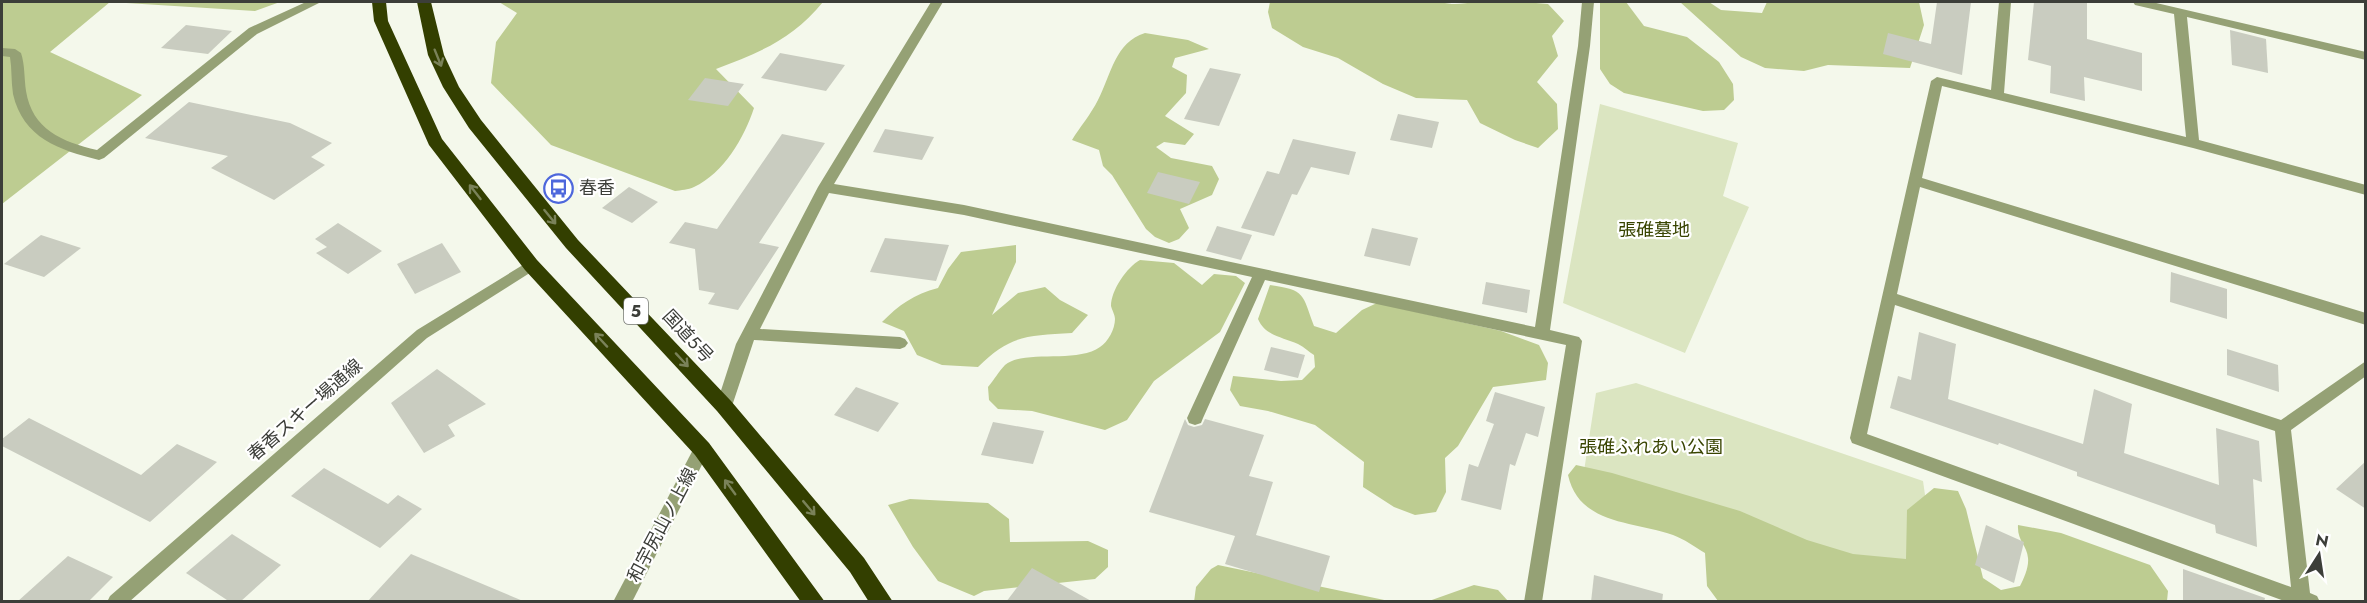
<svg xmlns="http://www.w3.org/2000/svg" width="2367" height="603" font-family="Jost,'Noto Sans JP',sans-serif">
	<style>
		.green { fill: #dbe5c1 }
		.forest { fill: #bdcc91 }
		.building { fill: #c9ccc0 }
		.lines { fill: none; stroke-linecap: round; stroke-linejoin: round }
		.minor { fill: #95a175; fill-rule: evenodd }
		.highway { fill: #333f00; fill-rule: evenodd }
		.oneway { stroke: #7a8259 }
		.labels { text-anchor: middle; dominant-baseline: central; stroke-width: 4.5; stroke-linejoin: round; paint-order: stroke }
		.shield { fill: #fff; stroke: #767874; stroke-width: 1.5 }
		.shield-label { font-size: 16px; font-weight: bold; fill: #3c3e39 }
		.poi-label { font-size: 18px; fill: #3c3e39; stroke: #fff; text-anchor: start }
		.park-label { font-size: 18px; fill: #384400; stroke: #fff }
		.street-label { font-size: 18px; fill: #3c3e39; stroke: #fff }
	</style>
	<rect width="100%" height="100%" fill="#f4f8eb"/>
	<g class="green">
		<path d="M 1600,104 L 1738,143 L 1723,196 L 1749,207 L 1685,353 L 1563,303 Z"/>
		<path d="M 1636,383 L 1923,481 L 1940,599 L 1582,484 L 1596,393 Z"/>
	</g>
	<g class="forest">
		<path d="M 2,2 L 280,2 L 255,11 L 110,2 L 50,52 L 142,95 L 2,204 Z"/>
		<path d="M 499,2 L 823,2 C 792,40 760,52 716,69 L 754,108 C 744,138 724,173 694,187 C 688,190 681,190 675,191 L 551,145 L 491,83 L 496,42 L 517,13 Z"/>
		<path d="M 1270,2 L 1441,2 C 1455,6 1463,3 1477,2 C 1501,0 1525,2 1548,4 L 1564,21 L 1552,36 L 1558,56 L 1537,82 L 1557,104 L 1558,129 L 1538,148 L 1515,140 L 1480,123 L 1467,100 L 1416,98 L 1383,84 L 1338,58 L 1303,47 L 1272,28 L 1268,12 Z"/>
		<path d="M 1600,2 L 1626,2 L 1644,26 L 1687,37 L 1719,62 L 1733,84 L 1734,100 L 1724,110 L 1703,111 L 1624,93 L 1610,84 L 1600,69 Z"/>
		<path d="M 1680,2 L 1709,2 L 1721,10 L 1762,13 L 1767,2 L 1919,2 L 1924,25 L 1910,68 L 1828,65 L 1804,71 L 1765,68 L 1741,57 Z"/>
		<path d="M 1145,33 L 1188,40 L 1209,49 L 1175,58 L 1172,67 L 1187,75 L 1186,93 L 1165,116 L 1194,134 L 1185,145 L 1164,142 L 1156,147 L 1171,158 L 1212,166 L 1219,179 L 1212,195 L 1180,209 L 1189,228 L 1179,239 L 1169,243 L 1155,237 L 1146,229 L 1112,175 L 1103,166 L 1099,150 L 1072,140 C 1080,127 1091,114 1098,100 C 1111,75 1115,42 1145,33 Z"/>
		<path d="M 1016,245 L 1016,262 L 992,315 L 1018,293 L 1045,287 L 1060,300 L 1088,315 L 1072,333 C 1028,336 1011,334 978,367 L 942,365 L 917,355 L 904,331 L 882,322 C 899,305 914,294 938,288 L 948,269 L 961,252 Z"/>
		<path d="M 1140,260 L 1174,263 L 1202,285 L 1214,274 L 1236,276 L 1245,283 L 1220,332 L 1154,381 L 1127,420 L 1105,430 L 1032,411 L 998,409 L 989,400 L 988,387 C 994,380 999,371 1005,365 C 1024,349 1076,364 1100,347 C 1108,342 1115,329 1115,319 C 1115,315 1112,310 1111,306 C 1111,290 1127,267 1140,260 Z"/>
		<path d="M 1270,285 C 1306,290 1302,294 1314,326 L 1336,333 L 1362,310 L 1377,303 L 1501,331 L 1539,345 L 1548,363 L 1546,380 L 1493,387 L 1458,446 L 1445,458 L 1446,492 L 1436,512 L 1415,515 L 1394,507 L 1363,487 L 1364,462 L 1315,425 L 1268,411 L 1240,406 L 1230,390 L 1233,376 L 1281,381 L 1302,380 L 1315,367 L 1314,355 C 1309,352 1304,347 1298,344 C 1283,337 1265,336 1258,319 Z"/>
		<path d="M 1576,465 L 1612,473 L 1740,511 L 1807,540 L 1853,554 L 1906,559 L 1907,510 L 1934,488 L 1958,491 L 1966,509 L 1983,578 L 2001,590 L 2020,586 C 2024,578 2029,567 2028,558 C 2027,545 2017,541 2018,525 L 2061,533 L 2150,565 L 2168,591 L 2167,601 L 1718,601 L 1707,586 L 1705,553 C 1695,547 1684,539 1673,535 C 1633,521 1579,525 1568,475 Z"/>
		<path d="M 910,499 L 988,503 L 1009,519 L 1010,542 L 1088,541 L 1108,550 L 1108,567 L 1095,579 L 984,591 L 974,596 L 938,581 L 913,547 L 888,505 Z"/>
		<path d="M 1218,565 L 1389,601 L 1194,602 L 1196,587 L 1211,569 Z"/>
		<path d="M 1474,585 L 1498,590 L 1508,601 L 1429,601 Z"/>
	</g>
	<g class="building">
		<path d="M 1937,2 L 1971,2 L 1962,75 L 1883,54 L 1888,33 L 1931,44 Z"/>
		<path d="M 2034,2 L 2087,2 L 2087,39 L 2142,53 L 2142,91 L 2084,77 L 2085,101 L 2050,93 L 2051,66 L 2028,60 Z"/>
		<path d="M 186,25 L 232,31 L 208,54 L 161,48 Z"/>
		<path d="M 2230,30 L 2266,39 L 2268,73 L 2232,65 Z"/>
		<path d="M 780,53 L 845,65 L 826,91 L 761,78 Z"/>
		<path d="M 1210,68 L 1241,74 L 1219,126 L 1184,119 Z"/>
		<path d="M 705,78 L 744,84 L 728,106 L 688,100 Z"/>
		<path d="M 189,102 L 290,123 L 332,143 L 311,157 L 325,165 L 274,200 L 211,168 L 228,156 L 145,138 Z"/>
		<path d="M 1398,114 L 1439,122 L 1432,148 L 1390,140 Z"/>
		<path d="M 885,129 L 934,137 L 922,160 L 873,152 Z"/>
		<path d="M 782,134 L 825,143 L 759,243 L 779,247 L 738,310 L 708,304 L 715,293 L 699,290 L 695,249 L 669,243 L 685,222 L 717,229 Z"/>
		<path d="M 1293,139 L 1356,152 L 1349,175 L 1311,167 L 1297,195 L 1292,194 L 1274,236 L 1241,228 L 1267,171 L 1279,174 Z"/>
		<path d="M 1158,172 L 1200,182 L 1189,204 L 1147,193 Z"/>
		<path d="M 629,187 L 658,202 L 632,223 L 602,208 Z"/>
		<path d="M 338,223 L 382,251 L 348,274 L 316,253 L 327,247 L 315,239 Z"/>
		<path d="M 1217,226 L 1252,235 L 1241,260 L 1206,251 Z"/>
		<path d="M 1372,228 L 1418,238 L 1410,266 L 1364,256 Z"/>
		<path d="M 41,235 L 81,248 L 44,277 L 4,264 Z"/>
		<path d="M 885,238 L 949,245 L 936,281 L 870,272 Z"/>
		<path d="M 442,243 L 461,272 L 415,294 L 397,264 Z"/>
		<path d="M 2171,272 L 2227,289 L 2227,319 L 2170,302 Z"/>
		<path d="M 1486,282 L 1530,290 L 1527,313 L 1482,304 Z"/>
		<path d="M 1919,332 L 1956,344 L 1948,399 L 2083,444 L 2094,389 L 2132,404 L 2124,453 L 2219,485 L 2216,428 L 2259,441 L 2262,482 L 2253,479 L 2257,547 L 2216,533 L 2215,525 L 2077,476 L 2077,472 L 1999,443 L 1998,445 L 1890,408 L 1898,376 L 1911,380 Z"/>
		<path d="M 1271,347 L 1305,355 L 1298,378 L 1264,370 Z"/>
		<path d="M 2227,349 L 2278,365 L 2279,392 L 2227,375 Z"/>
		<path d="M 437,369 L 486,404 L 448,425 L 455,436 L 424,453 L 391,403 Z"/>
		<path d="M 856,387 L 899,403 L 878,432 L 834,415 Z"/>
		<path d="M 1495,392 L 1545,407 L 1538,437 L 1526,433 L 1515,466 L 1510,464 L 1501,510 L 1461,500 L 1469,464 L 1478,467 L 1494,424 L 1486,421 Z"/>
		<path d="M 29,418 L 141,475 L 177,444 L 217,462 L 150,522 L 2,446 L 2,439 Z"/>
		<path d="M 1185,419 L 1188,425 L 1194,427 L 1202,425 L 1205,419 L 1264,435 L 1249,476 L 1273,482 L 1256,535 L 1330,556 L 1319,592 L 1225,564 L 1235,536 L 1149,512 Z"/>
		<path d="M 993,422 L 1044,431 L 1033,464 L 981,455 Z"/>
		<path d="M 2366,461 L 2366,509 L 2336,489 Z"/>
		<path d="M 324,468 L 388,504 L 398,495 L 422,509 L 380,548 L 291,496 Z"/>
		<path d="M 1986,525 L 2024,542 L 2014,583 L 1975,565 Z"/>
		<path d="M 232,534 L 281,565 L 240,602 L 230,602 L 186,573 Z"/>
		<path d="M 411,554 L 523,601 L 523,602 L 367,602 Z"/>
		<path d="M 68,556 L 113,577 L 88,602 L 17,602 Z"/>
		<path d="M 1032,568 L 1093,602 L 1006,602 Z"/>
		<path d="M 2183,569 L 2265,598 L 2264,602 L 2183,602 Z"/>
		<path d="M 1594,575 L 1663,594 L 1662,602 L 1591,602 Z"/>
	</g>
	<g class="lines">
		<g class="minor">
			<path d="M 306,2 L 321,2 L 257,34 L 104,158 L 99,160 C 59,150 23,138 13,94 C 11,81 12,69 10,57 L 2,56 L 2,48 L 15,49 L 21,53 C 25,65 24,78 26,91 C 32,129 62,142 97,150 L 249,28 Z"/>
			<path d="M 931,2 L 943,2 L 834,184 L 964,205 L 1535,327 L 1578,46 L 1582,2 L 1594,2 L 1590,46 L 1550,330 L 1579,337 L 1582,341 L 1542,602 L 1524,602 L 1566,345 L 1265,280 L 1203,418 L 1201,423 L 1195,425 L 1189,423 L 1187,418 L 1252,277 L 964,215 L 829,193 L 760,329 L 900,337 L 905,339 L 908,343 L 905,347 L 900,349 L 754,340 L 732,406 L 730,411 L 724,412 L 718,411 L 716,406 L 736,344 L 818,187 Z"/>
			<path d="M 1999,2 L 2011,2 L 2004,93 L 2186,137 L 2174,14 L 2135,5 L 2133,2 L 2152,2 L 2366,52 L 2366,60 L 2187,17 L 2199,140 L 2366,185 L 2366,195 L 2193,148 L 1942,86 L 1922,178 L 2366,313 L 2366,325 L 1920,187 L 1897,294 L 2281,420 L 2366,361 L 2366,376 L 2291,430 L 2310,593 L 2317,596 L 2320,602 L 2287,602 L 1852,443 L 1850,438 L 1931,81 L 1937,77 L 1991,90 ZM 1895,305 L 2275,431 L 2291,587 L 1867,434 Z"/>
			<path d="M 531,260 L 538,265 L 536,269 L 427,338 L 129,602 L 107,602 L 110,596 L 417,330 Z"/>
			<path d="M 702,442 L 708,444 L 710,449 L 632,602 L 613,602 L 696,444 Z"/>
		</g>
		<g class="highway">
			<path d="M 372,2 L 386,2 L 388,21 L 442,139 L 537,260 L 709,443 L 825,602 L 801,602 L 695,455 L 525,270 L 429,145 L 374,21 Z"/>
			<path d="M 417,2 L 431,2 L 444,55 L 459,87 L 481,120 L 578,240 L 731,401 L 864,558 L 893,602 L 869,602 L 850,572 L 717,411 L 566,248 L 469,128 L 443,87 L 428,55 Z"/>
		</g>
	</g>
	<defs><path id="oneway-shaft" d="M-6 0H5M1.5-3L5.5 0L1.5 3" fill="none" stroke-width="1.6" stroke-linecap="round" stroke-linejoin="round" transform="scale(1.5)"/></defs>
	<g class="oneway">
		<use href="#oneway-shaft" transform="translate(438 58) rotate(68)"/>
		<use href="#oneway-shaft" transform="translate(475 192) rotate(-128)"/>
		<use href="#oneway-shaft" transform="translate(550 217) rotate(51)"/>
		<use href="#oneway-shaft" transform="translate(601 340) rotate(-133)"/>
		<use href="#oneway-shaft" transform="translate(682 360) rotate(47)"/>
		<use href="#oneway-shaft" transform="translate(730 487) rotate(-126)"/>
		<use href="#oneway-shaft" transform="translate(809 508) rotate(50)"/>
	</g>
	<defs>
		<symbol id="bus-ring" viewBox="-11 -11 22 22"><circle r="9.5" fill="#fff" stroke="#4e67dc" stroke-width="1.5"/><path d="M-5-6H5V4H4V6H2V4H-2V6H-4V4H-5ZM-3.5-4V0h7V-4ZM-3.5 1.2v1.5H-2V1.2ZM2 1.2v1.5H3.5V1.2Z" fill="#4e67dc"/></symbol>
	</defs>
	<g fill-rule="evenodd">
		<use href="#bus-ring" x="542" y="172" width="33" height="33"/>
	</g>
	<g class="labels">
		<rect class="shield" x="624" y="298" width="24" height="26" rx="4.5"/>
		<g class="shield-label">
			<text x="636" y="311">5</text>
		</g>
		<g class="poi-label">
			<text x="579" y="188">春香</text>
		</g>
		<g class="park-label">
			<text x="1654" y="230">張碓墓地</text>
			<text x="1651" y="447">張碓ふれあい公園</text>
		</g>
		<g class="street-label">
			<text transform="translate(688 336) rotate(47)">国道5号</text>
			<text transform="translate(305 410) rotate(-41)">春香スキー場通線</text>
			<text transform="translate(662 525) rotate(-62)">和宇尻山ノ上線</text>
		</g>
	</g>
	<rect width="2367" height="603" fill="none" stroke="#3c3e39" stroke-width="6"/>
	<g transform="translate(2319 555) rotate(12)" stroke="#ffffff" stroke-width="4.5" paint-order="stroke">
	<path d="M0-4.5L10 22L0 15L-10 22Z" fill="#3c3e39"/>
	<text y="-9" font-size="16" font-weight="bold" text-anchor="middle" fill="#3c3e39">N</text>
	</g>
</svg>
